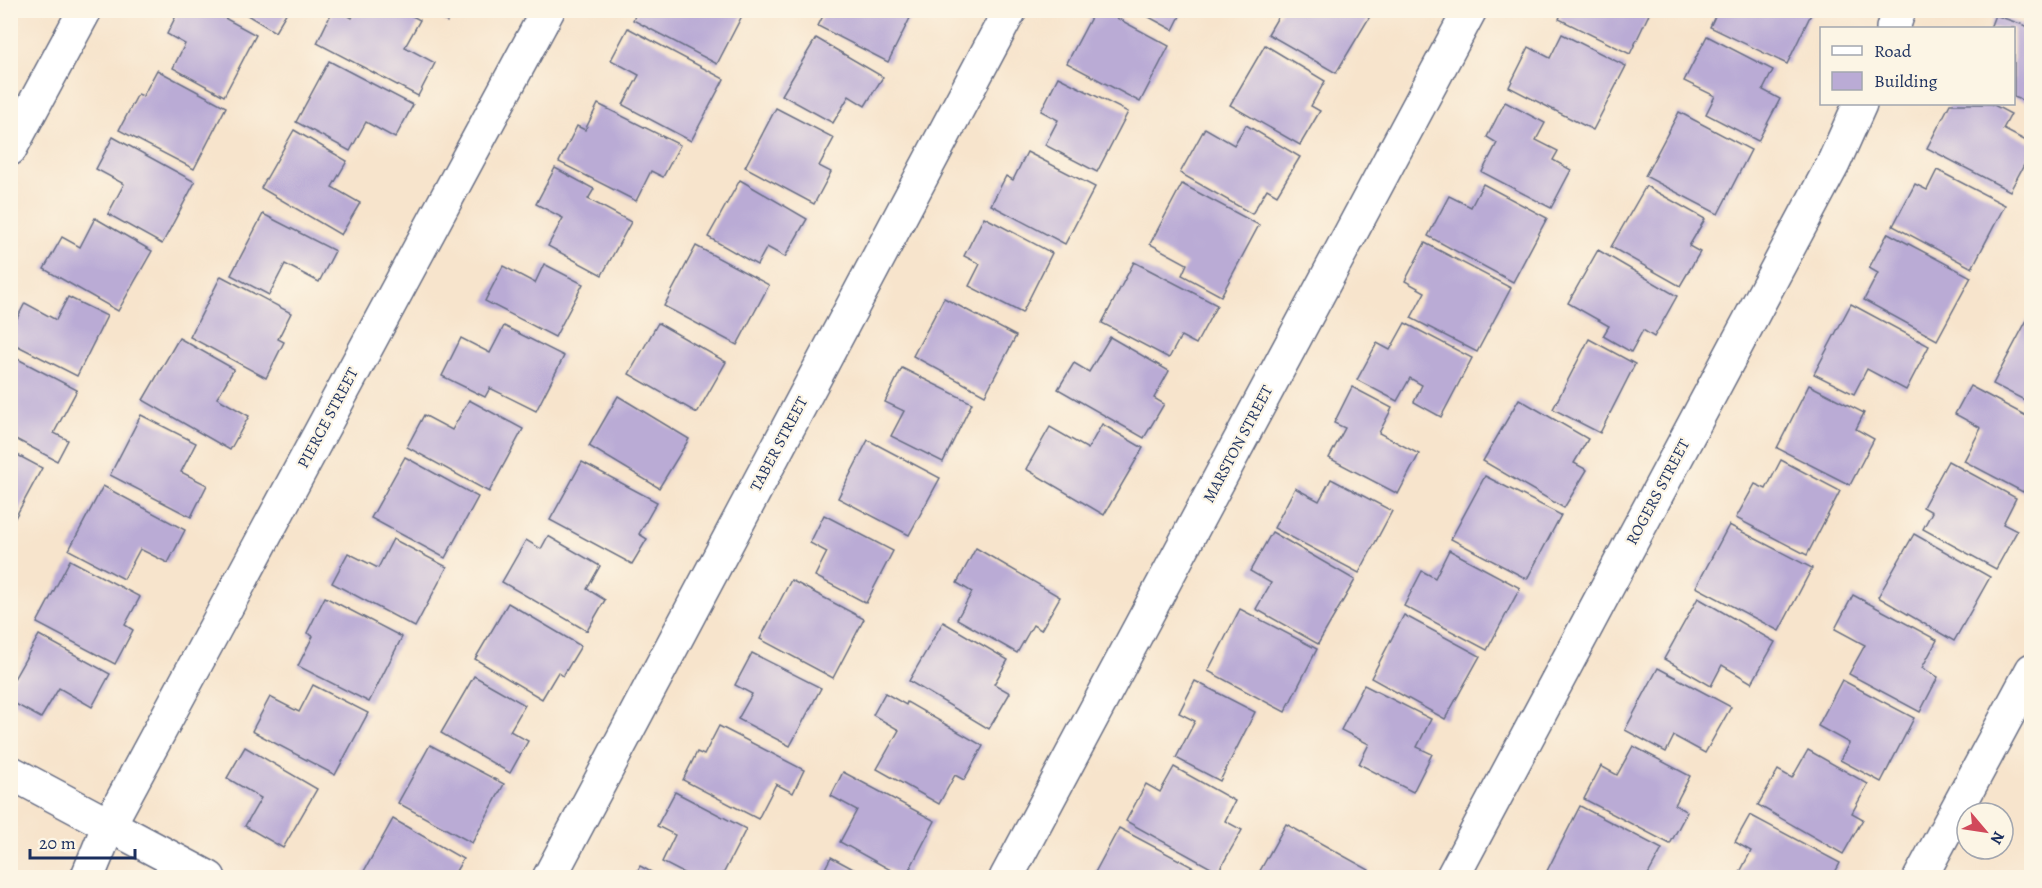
<svg xmlns="http://www.w3.org/2000/svg" width="2042" height="888" font-family="Alegreya,serif">
	<style>
		.building { fill: #baabd5 }
		.lines { fill: none; stroke-linecap: round; stroke-linejoin: round }
		.minor-casing { stroke: #686e84; stroke-width: 36 }
		.tertiary-casing { stroke: #686e84; stroke-width: 36 }
		.minor { stroke: #fff; stroke-width: 33 }
		.tertiary { stroke: #fff; stroke-width: 33 }
		.labels { text-anchor: middle; dominant-baseline: central; stroke-width: 4.5; stroke-linejoin: round; paint-order: stroke }
		.street-label { font-size: 16px; fill: #1b2f5e; stroke: #fcf5e5 }
	</style>
	<rect width="100%" height="100%" fill="#fcf5e5"/>
	<filter id="ink" filterUnits="userSpaceOnUse"><feTurbulence type="fractalNoise" baseFrequency=".0167" numOctaves="2"/><feDisplacementMap in="SourceGraphic" scale="12" xChannelSelector="R" yChannelSelector="G"/><feConvolveMatrix kernelMatrix="1 2 1 2 8 2 1 2 1" color-interpolation-filters="sRGB"/></filter>
	<filter id="wash" filterUnits="userSpaceOnUse"><feTurbulence type="fractalNoise" baseFrequency=".008" numOctaves="4" result="noise"/><feDisplacementMap in="SourceGraphic" scale="24" xChannelSelector="R" yChannelSelector="G"/><feGaussianBlur stdDeviation="1.35" result="paint"/><feColorMatrix in="noise" values="0 0 0 0 0 0 0 0 0 0 0 0 0 0 0 0 0 1.4 0 .05"/><feComposite in="paint" operator="in"/></filter>
	<g filter="url(#wash)">
		<rect width="100%" height="100%" fill="#f7e4cc"/>
		<g id="blocks">
			<g class="building">
				<path d="M 179,10 L 210,10 L 256,35 L 224,96 L 173,68 L 185,44 L 167,34 Z"/>
				<path d="M 239,10 L 288,10 L 275,32 Z"/>
				<path d="M 333,10 L 338,10 L 352,18 L 356,10 L 401,10 L 420,20 L 405,47 L 435,63 L 418,96 L 317,43 Z"/>
				<path d="M 425,10 L 454,10 L 447,22 Z"/>
				<path d="M 638,10 L 745,10 L 717,64 L 633,20 Z"/>
				<path d="M 826,10 L 914,10 L 888,62 L 818,26 Z"/>
				<path d="M 1095,10 L 1102,10 L 1169,46 L 1140,102 L 1067,63 Z"/>
				<path d="M 1136,10 L 1183,10 L 1173,30 Z"/>
				<path d="M 1282,10 L 1368,10 L 1372,13 L 1336,73 L 1268,34 Z"/>
				<path d="M 1563,10 L 1648,10 L 1650,12 L 1630,54 L 1559,19 Z"/>
				<path d="M 1718,10 L 1813,10 L 1787,64 L 1710,27 Z"/>
				<path d="M 1995,15 L 2032,28 L 2032,104 L 2014,97 L 2014,28 L 1990,28 Z"/>
				<path d="M 628,28 L 724,79 L 691,141 L 623,105 L 639,75 L 611,60 Z"/>
				<path d="M 1562,34 L 1626,66 L 1593,130 L 1509,87 L 1529,47 L 1550,58 Z"/>
				<path d="M 1707,36 L 1773,70 L 1763,90 L 1780,99 L 1758,141 L 1706,114 L 1715,96 L 1684,81 Z"/>
				<path d="M 816,38 L 883,77 L 865,106 L 849,96 L 833,123 L 782,95 Z"/>
				<path d="M 1265,45 L 1325,81 L 1311,106 L 1320,111 L 1300,145 L 1230,105 Z"/>
				<path d="M 329,61 L 413,105 L 395,138 L 366,122 L 350,151 L 296,122 Z"/>
				<path d="M 157,70 L 226,107 L 194,169 L 119,130 L 138,94 L 143,96 Z"/>
				<path d="M 1058,77 L 1128,112 L 1097,172 L 1045,145 L 1058,120 L 1041,111 Z"/>
				<path d="M 1505,102 L 1545,123 L 1536,140 L 1558,151 L 1553,160 L 1571,170 L 1551,208 L 1482,172 L 1497,143 L 1487,137 Z"/>
				<path d="M 598,104 L 680,145 L 663,177 L 651,171 L 636,201 L 559,162 L 577,126 L 585,130 Z"/>
				<path d="M 1950,104 L 1992,104 L 2011,114 L 2003,129 L 2032,144 L 2032,150 L 2010,191 L 1927,148 Z"/>
				<path d="M 776,108 L 834,138 L 819,166 L 831,172 L 814,204 L 745,167 Z"/>
				<path d="M 1679,112 L 1751,150 L 1718,214 L 1645,176 Z"/>
				<path d="M 1246,125 L 1300,157 L 1277,195 L 1267,189 L 1252,214 L 1180,173 L 1205,128 L 1234,145 Z"/>
				<path d="M 294,130 L 347,161 L 332,187 L 360,203 L 341,235 L 261,188 Z"/>
				<path d="M 113,137 L 195,182 L 162,244 L 108,214 L 124,184 L 96,169 Z"/>
				<path d="M 1027,152 L 1095,187 L 1065,244 L 991,205 L 1006,176 L 1013,180 Z"/>
				<path d="M 555,168 L 594,189 L 588,199 L 631,222 L 602,275 L 548,246 L 563,218 L 536,204 Z"/>
				<path d="M 1937,170 L 2005,205 L 1972,268 L 1893,226 L 1915,184 L 1927,190 Z"/>
				<path d="M 740,180 L 807,219 L 785,257 L 767,247 L 757,265 L 708,237 Z"/>
				<path d="M 1182,184 L 1259,225 L 1221,296 L 1182,275 L 1187,264 L 1150,244 Z"/>
				<path d="M 1483,184 L 1547,218 L 1513,282 L 1428,236 L 1449,196 L 1471,207 Z"/>
				<path d="M 1646,186 L 1705,219 L 1689,246 L 1700,252 L 1680,286 L 1611,247 Z"/>
				<path d="M 263,214 L 335,251 L 319,282 L 285,264 L 269,295 L 231,275 Z"/>
				<path d="M 984,217 L 1052,253 L 1022,313 L 969,286 L 980,264 L 964,256 Z"/>
				<path d="M 95,218 L 152,251 L 118,311 L 44,269 L 62,237 L 80,247 Z"/>
				<path d="M 1888,233 L 1971,277 L 1937,340 L 1864,300 L 1878,273 L 1869,268 Z"/>
				<path d="M 1425,243 L 1511,288 L 1477,352 L 1411,318 L 1425,292 L 1405,281 Z"/>
				<path d="M 696,246 L 769,285 L 737,345 L 664,306 Z"/>
				<path d="M 1598,250 L 1677,296 L 1654,337 L 1643,330 L 1631,352 L 1603,336 L 1609,326 L 1568,303 Z"/>
				<path d="M 1134,262 L 1217,305 L 1196,344 L 1181,336 L 1169,358 L 1102,323 Z"/>
				<path d="M 544,264 L 583,284 L 555,337 L 485,301 L 503,266 L 535,283 Z"/>
				<path d="M 221,276 L 291,313 L 278,339 L 284,342 L 266,378 L 190,337 Z"/>
				<path d="M 68,297 L 107,316 L 77,376 L 10,342 L 10,332 L 25,303 L 56,320 Z"/>
				<path d="M 944,298 L 1016,336 L 985,395 L 913,356 Z"/>
				<path d="M 1851,304 L 1929,346 L 1906,390 L 1867,369 L 1854,394 L 1814,374 Z"/>
				<path d="M 2027,320 L 2032,322 L 2032,404 L 1993,384 Z"/>
				<path d="M 658,323 L 726,362 L 697,413 L 629,374 Z"/>
				<path d="M 1405,323 L 1472,358 L 1441,417 L 1414,402 L 1422,385 L 1410,378 L 1397,401 L 1357,380 L 1377,343 L 1390,350 Z"/>
				<path d="M 504,326 L 564,356 L 536,411 L 490,388 L 485,397 L 442,376 L 461,338 L 490,353 Z"/>
				<path d="M 1110,337 L 1169,371 L 1154,398 L 1164,404 L 1144,438 L 1058,389 L 1074,363 L 1089,372 Z"/>
				<path d="M 179,338 L 234,369 L 217,398 L 249,416 L 230,450 L 143,400 Z"/>
				<path d="M 1589,339 L 1635,364 L 1600,433 L 1553,409 Z"/>
				<path d="M 10,355 L 77,390 L 54,433 L 68,440 L 57,461 L 10,436 Z"/>
				<path d="M 902,368 L 972,403 L 943,462 L 891,436 L 904,411 L 885,402 Z"/>
				<path d="M 1809,385 L 1864,413 L 1856,429 L 1874,439 L 1850,485 L 1777,448 Z"/>
				<path d="M 1970,386 L 2032,419 L 2032,476 L 2023,492 L 1964,461 L 1981,428 L 1955,414 Z"/>
				<path d="M 1352,387 L 1392,408 L 1379,433 L 1419,454 L 1398,494 L 1329,458 L 1345,428 L 1334,423 Z"/>
				<path d="M 618,396 L 689,439 L 659,488 L 589,446 Z"/>
				<path d="M 1519,399 L 1588,439 L 1574,463 L 1587,470 L 1564,508 L 1483,461 Z"/>
				<path d="M 469,400 L 523,429 L 489,492 L 407,447 L 424,415 L 452,430 Z"/>
				<path d="M 141,415 L 196,443 L 181,472 L 207,485 L 191,517 L 110,475 Z"/>
				<path d="M 1102,424 L 1143,448 L 1104,515 L 1026,469 L 1050,427 L 1088,449 Z"/>
				<path d="M 868,440 L 940,478 L 909,535 L 838,498 Z"/>
				<path d="M 10,451 L 42,468 L 10,527 Z"/>
				<path d="M 405,457 L 478,497 L 445,558 L 371,518 Z"/>
				<path d="M 1781,460 L 1840,491 L 1807,555 L 1736,518 L 1755,484 L 1766,489 Z"/>
				<path d="M 1948,461 L 2016,498 L 2003,524 L 2017,531 L 1996,569 L 1923,529 L 1932,512 L 1923,507 Z"/>
				<path d="M 582,462 L 657,502 L 639,534 L 647,539 L 632,564 L 550,520 Z"/>
				<path d="M 1485,476 L 1561,515 L 1527,579 L 1451,539 Z"/>
				<path d="M 1331,479 L 1392,511 L 1359,573 L 1274,528 L 1295,488 L 1319,501 Z"/>
				<path d="M 103,486 L 185,530 L 168,563 L 140,549 L 124,579 L 69,550 Z"/>
				<path d="M 824,515 L 893,551 L 866,603 L 815,576 L 827,552 L 810,543 Z"/>
				<path d="M 1729,525 L 1812,568 L 1779,631 L 1696,587 Z"/>
				<path d="M 1272,532 L 1355,580 L 1318,644 L 1256,609 L 1271,583 L 1250,571 Z"/>
				<path d="M 1914,534 L 1990,577 L 1954,641 L 1878,597 Z"/>
				<path d="M 548,536 L 600,566 L 587,589 L 605,600 L 587,631 L 502,582 L 526,540 L 541,549 Z"/>
				<path d="M 393,539 L 447,567 L 415,627 L 332,583 L 348,553 L 378,568 Z"/>
				<path d="M 976,548 L 1060,597 L 1041,630 L 1033,625 L 1017,653 L 957,619 L 972,592 L 957,583 Z"/>
				<path d="M 1449,550 L 1520,588 L 1487,650 L 1404,606 L 1422,571 L 1435,578 Z"/>
				<path d="M 70,560 L 140,597 L 125,625 L 133,630 L 115,664 L 37,623 Z"/>
				<path d="M 791,580 L 864,619 L 833,678 L 760,639 Z"/>
				<path d="M 1853,595 L 1937,640 L 1922,668 L 1938,677 L 1920,712 L 1849,674 L 1865,645 L 1835,629 Z"/>
				<path d="M 325,597 L 402,637 L 369,702 L 298,666 L 313,636 L 307,633 Z"/>
				<path d="M 1698,598 L 1775,642 L 1752,683 L 1722,665 L 1711,686 L 1664,659 Z"/>
				<path d="M 508,603 L 581,646 L 563,676 L 558,672 L 542,699 L 475,659 Z"/>
				<path d="M 1240,609 L 1317,649 L 1285,712 L 1208,671 Z"/>
				<path d="M 1404,615 L 1480,656 L 1445,719 L 1371,678 Z"/>
				<path d="M 943,622 L 1008,660 L 994,684 L 1010,693 L 989,729 L 909,681 Z"/>
				<path d="M 39,635 L 110,674 L 92,707 L 59,688 L 41,718 L 10,701 L 10,686 Z"/>
				<path d="M 752,653 L 821,688 L 790,746 L 738,719 L 752,694 L 735,685 Z"/>
				<path d="M 1658,668 L 1731,707 L 1705,753 L 1674,736 L 1666,752 L 1625,730 Z"/>
				<path d="M 474,676 L 525,705 L 510,731 L 528,741 L 510,773 L 441,733 Z"/>
				<path d="M 1842,680 L 1914,718 L 1881,782 L 1840,760 L 1849,743 L 1818,726 Z"/>
				<path d="M 1195,681 L 1255,712 L 1220,781 L 1176,758 L 1195,721 L 1179,713 Z"/>
				<path d="M 313,685 L 368,713 L 335,775 L 252,731 L 270,697 L 299,712 Z"/>
				<path d="M 1364,685 L 1431,719 L 1417,747 L 1432,754 L 1413,792 L 1359,764 L 1369,744 L 1341,730 Z"/>
				<path d="M 885,693 L 906,705 L 907,702 L 983,746 L 964,780 L 955,775 L 939,804 L 877,769 L 899,730 L 873,715 Z"/>
				<path d="M 719,726 L 804,770 L 793,793 L 776,784 L 758,819 L 683,780 L 697,752 L 704,755 Z"/>
				<path d="M 430,745 L 504,784 L 472,843 L 398,803 Z"/>
				<path d="M 1633,746 L 1690,776 L 1675,805 L 1687,812 L 1670,844 L 1584,799 L 1601,766 L 1617,775 Z"/>
				<path d="M 245,747 L 317,789 L 283,848 L 245,826 L 261,798 L 227,778 Z"/>
				<path d="M 1808,750 L 1868,784 L 1852,813 L 1863,819 L 1843,854 L 1758,805 L 1778,770 L 1792,778 Z"/>
				<path d="M 1174,767 L 1235,801 L 1225,821 L 1242,830 L 1218,872 L 1126,821 L 1146,784 L 1160,792 Z"/>
				<path d="M 843,772 L 935,821 L 905,878 L 840,842 L 857,810 L 831,796 Z"/>
				<path d="M 675,792 L 746,829 L 721,878 L 693,878 L 662,862 L 675,835 L 657,826 Z"/>
				<path d="M 1580,806 L 1662,849 L 1646,878 L 1559,878 L 1547,871 Z"/>
				<path d="M 1750,815 L 1840,863 L 1832,878 L 1737,878 L 1751,851 L 1735,842 Z"/>
				<path d="M 393,819 L 463,859 L 452,878 L 371,878 L 363,873 Z"/>
				<path d="M 1286,824 L 1369,870 L 1365,878 L 1256,878 Z"/>
				<path d="M 1119,828 L 1198,870 L 1194,878 L 1092,878 Z"/>
				<path d="M 831,857 L 870,878 L 820,878 Z"/>
				<path d="M 640,866 L 662,878 L 634,878 Z"/>
			</g>
		</g>
	</g>
	<g filter="url(#ink)">
		<use href="#blocks" fill-opacity="0" stroke="#686e84" stroke-width="1.5"/>
		<g class="lines">
			<defs>
				<g id="minor">
					<path d="M 1893,28 L 1899,10"/>
					<path d="M 209,878 L 109,825 L 548,10"/>
					<path d="M 549,878 L 1010,10"/>
					<path d="M 1006,878 L 1470,10"/>
					<path d="M 1452,878 L 1833,164 L 1860,104"/>
					<path d="M 1920,878 L 2032,670"/>
				</g>
				<g id="tertiary">
					<path d="M 10,149 L 85,10"/>
					<path d="M 10,772 L 109,825 L 87,878"/>
				</g>
			</defs>
			<use href="#minor" class="minor-casing"/>
			<use href="#tertiary" class="tertiary-casing"/>
			<use href="#minor" class="minor"/>
			<use href="#tertiary" class="tertiary"/>
		</g>
	</g>
	<g class="labels">
		<g class="street-label">
			<text transform="translate(328 418) rotate(-62)">PIERCE STREET</text>
			<text transform="translate(779 444) rotate(-62)">TABER STREET</text>
			<text transform="translate(1238 444) rotate(-62)">MARSTON STREET</text>
			<text transform="translate(1658 492) rotate(-62)">ROGERS STREET</text>
		</g>
	</g>
	<rect width="2042" height="888" fill="none" stroke="#fcf5e5" stroke-width="36"/>
	<rect x="1820" y="27" width="195" height="78" fill="#fcf5e5" stroke="#a2a6af" stroke-width="1.5"/>
	<rect x="1832" y="46" width="30" height="9" fill="#ffffff" stroke="#a2a6af" stroke-width="1.5"/>
	<text x="1874" y="57" font-size="18" fill="#1b2f5e">Road</text>
	<rect x="1832" y="72" width="30" height="18" fill="#baabd5" stroke="#a2a6af" stroke-width="1.5"/>
	<text x="1874" y="87" font-size="18" fill="#1b2f5e">Building</text>
	<g transform="translate(1985 831) rotate(119)"><circle r="28" fill="#fcf5e5" stroke="#a2a6af" stroke-width="1.5"/>
	<path d="M0-4.5L10 22L0 15L-10 22Z" fill="#d1495b"/>
	<text y="-9" font-size="16" font-weight="bold" text-anchor="middle" fill="#1b2f5e">N</text>
	</g>
	<path d="M30 849v9h105v-9" fill="none" stroke="#1b2f5e" stroke-width="3"/>
	<text x="39" y="849" font-size="18" fill="#1b2f5e" stroke="#fcf5e5" stroke-width="4.5" paint-order="stroke">20 m</text>
</svg>
